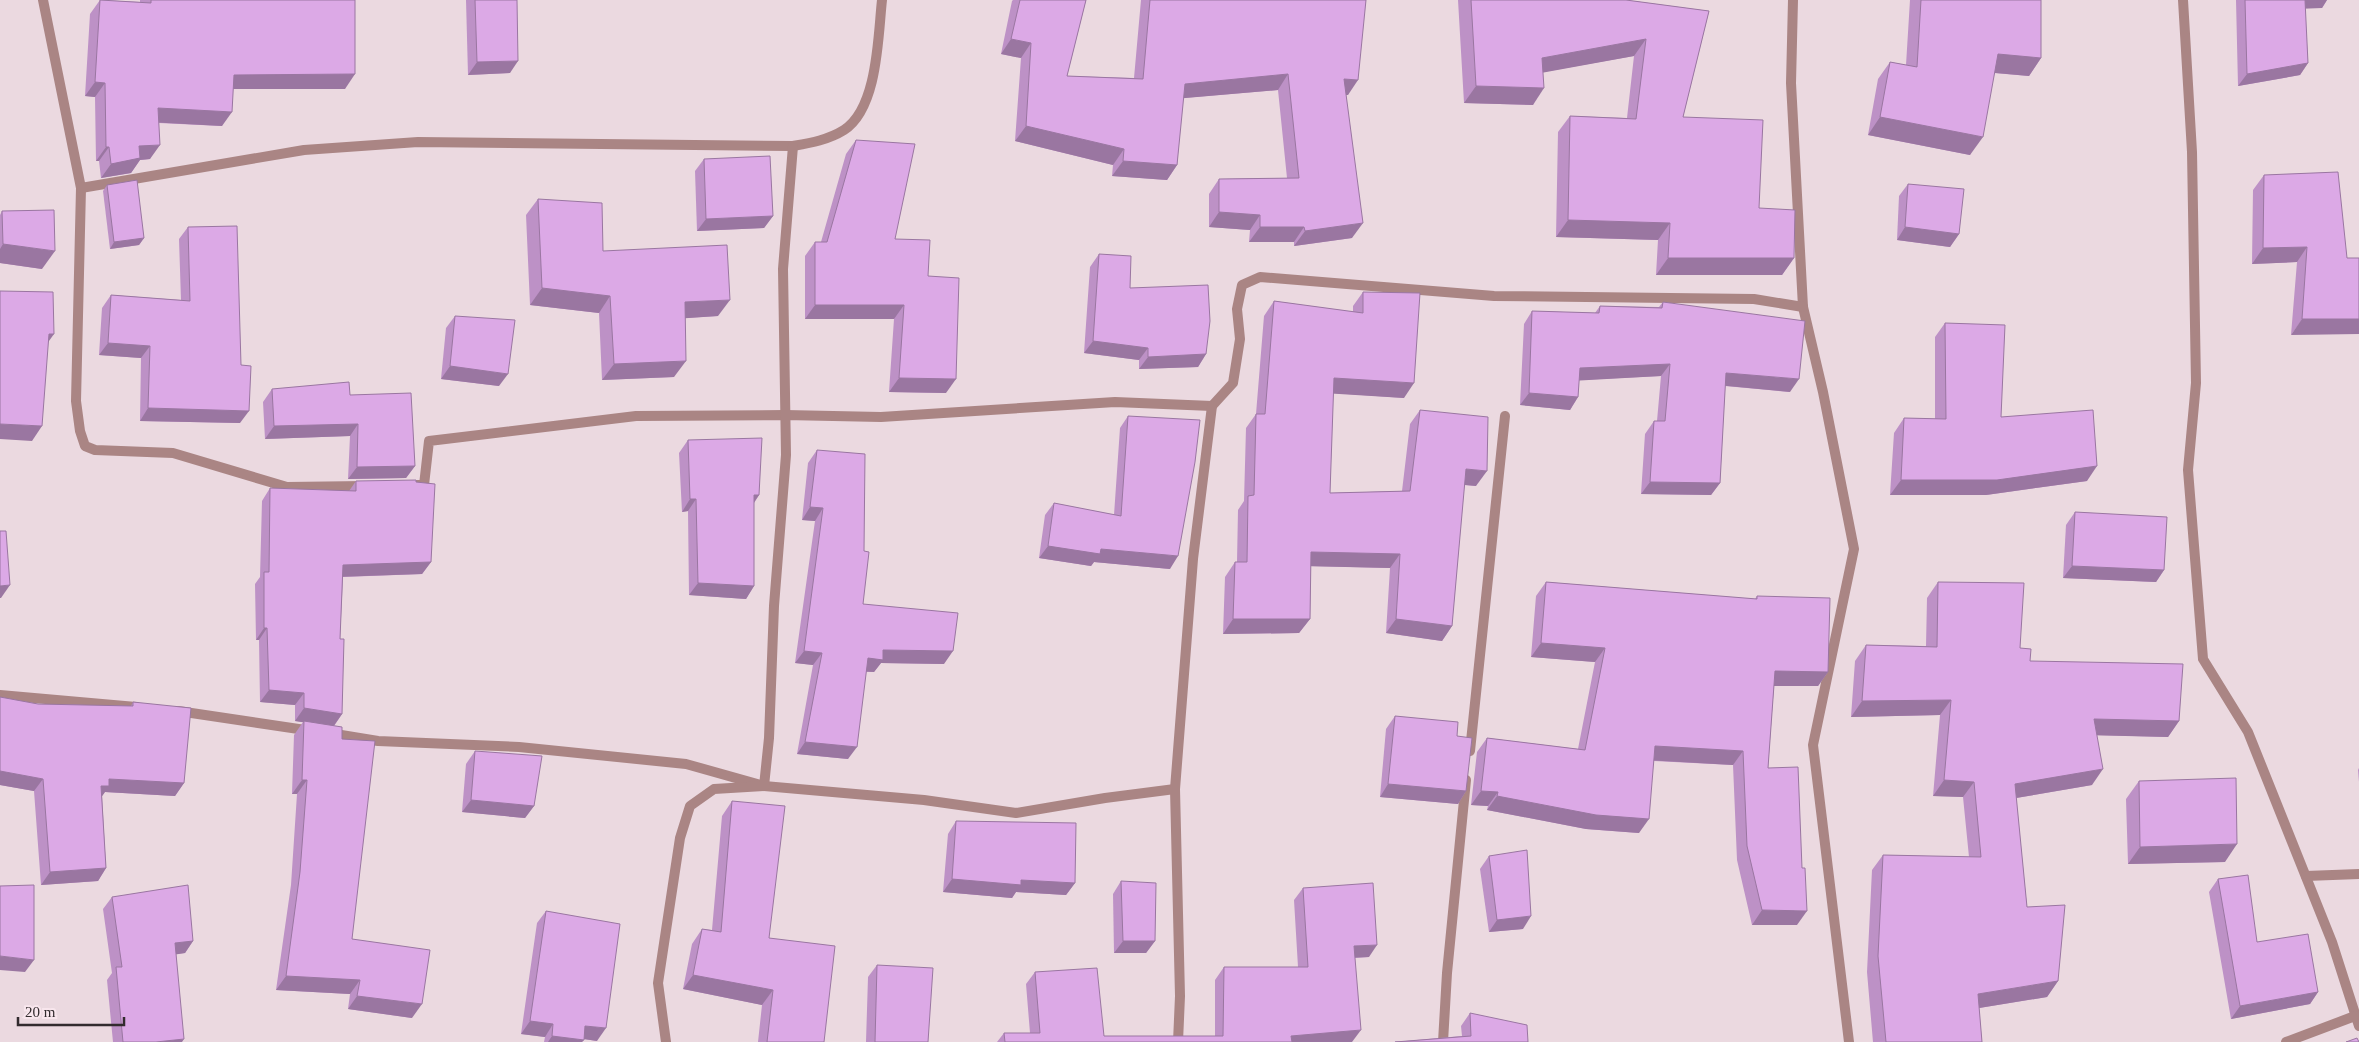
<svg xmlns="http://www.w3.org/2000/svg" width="2359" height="1042" font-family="'Times New Roman',serif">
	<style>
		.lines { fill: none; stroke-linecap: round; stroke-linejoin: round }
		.minor { stroke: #aa8584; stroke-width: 10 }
		.wall { fill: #bd91c6 }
		.shaded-wall { fill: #9a76a1 }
		.building { fill: #dca9e6; stroke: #9a76a1 }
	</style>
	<rect width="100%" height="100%" fill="#ebd9e0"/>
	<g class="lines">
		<g class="minor">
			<path d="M 43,0 L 81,188 L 76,401 L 80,431 L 85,446 L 95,450 L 173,453 L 287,487 L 365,486"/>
			<path d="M 1793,0 L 1791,83 L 1803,307 L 1823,392 L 1854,549 L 1813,745 L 1849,1042"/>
			<path d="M 2183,0 L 2192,152 L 2196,383 L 2188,470 L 2203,659 L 2248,732 L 2332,942 L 2359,1026"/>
			<path d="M 81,188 L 304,150 L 418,142 L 793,146 C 810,143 828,140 844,130 C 878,108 878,36 882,0"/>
			<path d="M 414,485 L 424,485 L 429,441 L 636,416 L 785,415 L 881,417 L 1115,402 L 1212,406 L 1233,383 L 1240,339 L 1237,309 L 1242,285 L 1260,277 L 1494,296 L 1754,299 L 1803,307"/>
			<path d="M 0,695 L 136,707"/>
			<path d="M 178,711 L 312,731"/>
			<path d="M 329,733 L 378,741 L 519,747 L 686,764 L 764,786 L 924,800 L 1016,813 L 1105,798 L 1175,789"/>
			<path d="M 1470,751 L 1505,416"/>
			<path d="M 2306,876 L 2359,874"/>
			<path d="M 666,1042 L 658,983 L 680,838 L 690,806 L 714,789 L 764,786 L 769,738 L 774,606 L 786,455 L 783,269 L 793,146"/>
			<path d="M 1178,1042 L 1180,996 L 1175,789 L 1193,559 L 1212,406"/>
			<path d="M 1443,1042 L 1447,973 L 1466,780"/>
			<path d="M 2286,1042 L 2355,1016"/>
		</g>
	</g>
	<g class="wall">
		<path d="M 100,0 L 140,2 L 140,0 L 355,0 L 345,89 L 233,89 L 222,126 L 159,123 L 150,159 L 140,160 L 131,173 L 101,178 L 99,161 L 96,161 L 95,97 L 85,96 L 90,14 Z"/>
		<path d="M 466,0 L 517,0 L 510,73 L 468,75 Z"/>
		<path d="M 1013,0 L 1086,0 L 1067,76 L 1134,78 L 1141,0 L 1366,0 L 1348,95 L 1346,95 L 1352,238 L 1294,246 L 1294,242 L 1249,242 L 1250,230 L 1209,227 L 1209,194 L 1219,179 L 1287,178 L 1278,90 L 1183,98 L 1177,165 L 1167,180 L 1112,176 L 1113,165 L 1015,141 L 1021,58 L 1001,54 L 1012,1 Z"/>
		<path d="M 1458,0 L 1626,0 L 1709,11 L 1683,117 L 1759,208 L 1794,258 L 1782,275 L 1656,275 L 1658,240 L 1556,237 L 1558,132 L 1570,116 L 1627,118 L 1634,56 L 1543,72 L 1533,105 L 1464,103 Z"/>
		<path d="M 1910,0 L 2041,0 L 2041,58 L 2029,76 L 1994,73 L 1970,155 L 1868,135 L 1878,79 L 1890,62 L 1906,65 Z"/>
		<path d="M 2236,0 L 2327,0 L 2322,8 L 2305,8 L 2308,63 L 2300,75 L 2238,86 Z"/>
		<path d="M 856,140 L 895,239 L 928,276 L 946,393 L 889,392 L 894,319 L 805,319 L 805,256 L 815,242 L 821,242 L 846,154 Z"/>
		<path d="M 704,159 L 773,216 L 764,228 L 697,231 L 695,171 Z"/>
		<path d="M 2264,175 L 2347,258 L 2291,335 L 2297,262 L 2252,264 L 2253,190 Z"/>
		<path d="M 1908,184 L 1959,234 L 1950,247 L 1897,240 L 1899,196 Z"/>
		<path d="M 107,185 L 144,238 L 139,245 L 110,249 L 103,191 Z"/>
		<path d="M 538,199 L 603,251 L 718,316 L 685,318 L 674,377 L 602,380 L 599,313 L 530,305 L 526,215 Z"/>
		<path d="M 2,211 L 42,269 L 0,263 L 0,215 Z"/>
		<path d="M 188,227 L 240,423 L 140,421 L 141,358 L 99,355 L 102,308 L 111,295 L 181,300 L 179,239 Z"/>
		<path d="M 1099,254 L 1130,288 L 1206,354 L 1198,367 L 1139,369 L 1139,360 L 1084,353 L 1090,267 Z"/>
		<path d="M 1363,292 L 1404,398 L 1333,393 L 1330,493 L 1402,491 L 1410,424 L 1420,410 L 1476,486 L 1464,485 L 1452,626 L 1442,641 L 1386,633 L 1390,568 L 1311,566 L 1310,619 L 1299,633 L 1223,634 L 1225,577 L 1235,562 L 1237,562 L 1238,510 L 1244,501 L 1246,428 L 1256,414 L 1264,316 L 1274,301 L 1353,312 L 1353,306 Z"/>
		<path d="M 1663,302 L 1790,392 L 1725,386 L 1720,483 L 1711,495 L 1641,494 L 1645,434 L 1654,421 L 1657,421 L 1661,376 L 1579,380 L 1578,397 L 1570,410 L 1520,405 L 1524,324 L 1532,311 L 1595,313 L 1600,306 L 1659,307 Z"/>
		<path d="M 455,316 L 499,386 L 441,379 L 446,328 Z"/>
		<path d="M 1945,323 L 2001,417 L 2087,481 L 1986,495 L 1890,495 L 1894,433 L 1904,418 L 1935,419 L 1935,337 Z"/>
		<path d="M 272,389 L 350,395 L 415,466 L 406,478 L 348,479 L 350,436 L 265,439 L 263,402 Z"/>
		<path d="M 1128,416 L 1170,569 L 1094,562 L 1091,566 L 1039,558 L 1045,515 L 1054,503 L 1114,515 L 1120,428 Z"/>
		<path d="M 688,440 L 759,495 L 754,503 L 754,586 L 746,599 L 689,595 L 688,511 L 682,512 L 679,453 Z"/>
		<path d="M 817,450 L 863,604 L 944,664 L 881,663 L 874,672 L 866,672 L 848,759 L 797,754 L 813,665 L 795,663 L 815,521 L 802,520 L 808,463 Z"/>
		<path d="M 356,481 L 431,562 L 422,574 L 343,577 L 340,639 L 342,714 L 334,726 L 342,739 L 352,939 L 412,1018 L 348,1009 L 350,994 L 276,990 L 291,885 L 297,794 L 292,794 L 294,735 L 303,722 L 295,721 L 295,705 L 260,702 L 259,640 L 256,640 L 255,584 L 260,577 L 262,501 L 270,488 L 349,491 Z"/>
		<path d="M 2075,512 L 2164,570 L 2156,582 L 2063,578 L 2066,525 Z"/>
		<path d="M 1546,582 L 1755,599 L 1757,596 L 1828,672 L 1818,686 L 1774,686 L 1768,768 L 1797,925 L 1752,925 L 1737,860 L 1733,765 L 1654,761 L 1639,833 L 1586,829 L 1487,810 L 1488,806 L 1471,805 L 1477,752 L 1487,738 L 1578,749 L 1595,662 L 1531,657 L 1536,596 Z"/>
		<path d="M 1938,582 L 2020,648 L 2030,661 L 2179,721 L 2168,737 L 2097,735 L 2092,785 L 2016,798 L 2027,907 L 2058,981 L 2047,997 L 1979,1008 L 1982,1042 L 1873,1042 L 1867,972 L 1872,870 L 1883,855 L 1969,857 L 1963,797 L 1933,796 L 1940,715 L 1851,717 L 1855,661 L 1866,645 L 1926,646 L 1927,598 Z"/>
		<path d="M 0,697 L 38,704 L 131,706 L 133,702 L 184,783 L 175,796 L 105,792 L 102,796 L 106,868 L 98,881 L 41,885 L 34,791 L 0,785 Z"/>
		<path d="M 1395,716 L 1457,736 L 1466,791 L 1458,804 L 1380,797 L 1386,729 Z"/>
		<path d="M 475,751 L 534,806 L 525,818 L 462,812 L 466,764 Z"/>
		<path d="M 2359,768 L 2359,782 L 2358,770 Z"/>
		<path d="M 2139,781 L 2225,862 L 2128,864 L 2126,799 Z"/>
		<path d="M 732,801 L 769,938 L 824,1042 L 758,1042 L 762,1005 L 683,989 L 692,944 L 702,929 L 712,930 L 722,816 Z"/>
		<path d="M 956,821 L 1075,883 L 1066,895 L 1016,892 L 1012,898 L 943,892 L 948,834 Z"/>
		<path d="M 1489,856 L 1523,929 L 1489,932 L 1480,869 Z"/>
		<path d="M 2218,879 L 2257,942 L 2318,992 L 2310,1004 L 2231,1019 L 2209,892 Z"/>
		<path d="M 1121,881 L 1155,941 L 1146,953 L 1114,953 L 1113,894 Z"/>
		<path d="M 1303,888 L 1369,957 L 1355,958 L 1352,1042 L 997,1042 L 1004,1033 L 1030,1033 L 1026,984 L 1035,972 L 1104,1036 L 1215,1036 L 1215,980 L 1224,967 L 1298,967 L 1294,900 Z"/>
		<path d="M 112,897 L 193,941 L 185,953 L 176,954 L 182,1042 L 113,1042 L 107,980 L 112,973 L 103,909 Z"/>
		<path d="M 546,911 L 597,1041 L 584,1039 L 582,1042 L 544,1042 L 545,1037 L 521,1034 L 537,923 Z"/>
		<path d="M 877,965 L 928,1042 L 866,1042 L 868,977 Z"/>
		<path d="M 1470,1013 L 1528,1042 L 1394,1042 L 1462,1036 L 1461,1026 Z"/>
	</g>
	<g class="shaded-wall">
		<path d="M 2302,0 L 2327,0 L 2322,8 L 2296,9 Z"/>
		<path d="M 1011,39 L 1031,43 L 1021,58 L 1001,54 Z"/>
		<path d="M 1646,39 L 1634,56 L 1530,75 L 1542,58 Z"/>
		<path d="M 1998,54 L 2041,58 L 2029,76 L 1985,72 Z"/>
		<path d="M 518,61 L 510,73 L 468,75 L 477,62 Z"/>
		<path d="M 2308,63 L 2300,75 L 2238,86 L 2247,74 Z"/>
		<path d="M 355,74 L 345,89 L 224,89 L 234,75 Z"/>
		<path d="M 1288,74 L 1278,90 L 1174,99 L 1185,84 Z"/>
		<path d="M 1344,79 L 1358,80 L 1348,95 L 1334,95 Z"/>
		<path d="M 95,82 L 105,83 L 95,97 L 85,96 Z"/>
		<path d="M 1476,86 L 1544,88 L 1533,105 L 1464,103 Z"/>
		<path d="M 158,108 L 232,112 L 222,126 L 148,122 Z"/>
		<path d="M 1880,117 L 1983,137 L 1970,155 L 1868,135 Z"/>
		<path d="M 1026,126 L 1124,149 L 1113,165 L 1015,141 Z"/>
		<path d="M 160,145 L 150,159 L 140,160 L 131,173 L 101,178 L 111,164 L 139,146 Z"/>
		<path d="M 106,147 L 109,147 L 99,161 L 96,161 Z"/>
		<path d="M 1123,161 L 1177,165 L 1167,180 L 1112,176 Z"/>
		<path d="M 1219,212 L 1260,215 L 1250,230 L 1209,227 Z"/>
		<path d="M 773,216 L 764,228 L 697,231 L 706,219 Z"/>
		<path d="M 1568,220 L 1670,223 L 1658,240 L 1556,237 Z"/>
		<path d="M 1363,223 L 1352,238 L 1294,246 L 1305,231 Z"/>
		<path d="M 1260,227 L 1304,227 L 1294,242 L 1249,242 Z"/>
		<path d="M 1905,227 L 1959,234 L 1950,247 L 1897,240 Z"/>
		<path d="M 144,238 L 139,245 L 110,249 L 114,242 Z"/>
		<path d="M 3,244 L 55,251 L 42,269 L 0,263 L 0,249 Z"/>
		<path d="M 2307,247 L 2297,262 L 2252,264 L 2263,248 Z"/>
		<path d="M 1668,258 L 1794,258 L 1782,275 L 1656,275 Z"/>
		<path d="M 542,288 L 610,296 L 599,313 L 530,305 Z"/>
		<path d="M 730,300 L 718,316 L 674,319 L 685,302 Z"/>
		<path d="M 815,305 L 904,305 L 894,319 L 805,319 Z"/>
		<path d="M 2302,319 L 2359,319 L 2359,334 L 2291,335 Z"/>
		<path d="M 49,334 L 54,334 L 44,348 Z"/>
		<path d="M 1093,341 L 1148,348 L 1139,360 L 1084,353 Z"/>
		<path d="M 108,343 L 150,346 L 141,358 L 99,355 Z"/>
		<path d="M 1206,354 L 1198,367 L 1139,369 L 1148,357 Z"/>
		<path d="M 686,361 L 674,377 L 602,380 L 614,364 Z"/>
		<path d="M 1670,364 L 1661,376 L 1571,381 L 1580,368 Z"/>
		<path d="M 450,366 L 508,374 L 499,386 L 441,379 Z"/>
		<path d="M 1726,373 L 1799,379 L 1790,392 L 1717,385 Z"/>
		<path d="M 899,378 L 956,379 L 946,393 L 889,392 Z"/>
		<path d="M 1334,378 L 1414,383 L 1404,398 L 1323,393 Z"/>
		<path d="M 1529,393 L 1578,397 L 1570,410 L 1520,405 Z"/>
		<path d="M 148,408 L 249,411 L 240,423 L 140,421 Z"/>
		<path d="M 0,424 L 42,426 L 32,441 L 0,439 Z"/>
		<path d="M 358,424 L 350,436 L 265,439 L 274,426 Z"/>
		<path d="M 415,466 L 406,478 L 348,479 L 357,467 Z"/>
		<path d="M 2097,466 L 2087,481 L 1986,495 L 1890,495 L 1901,480 Z"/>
		<path d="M 1466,469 L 1487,471 L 1476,486 L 1456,484 Z"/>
		<path d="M 1650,482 L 1720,483 L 1711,495 L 1641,494 Z"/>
		<path d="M 754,495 L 759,495 L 751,507 Z"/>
		<path d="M 690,499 L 696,499 L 688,511 L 682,512 Z"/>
		<path d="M 810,507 L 823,508 L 815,521 L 802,520 Z"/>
		<path d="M 1048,546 L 1101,549 L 1178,556 L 1170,569 L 1094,562 L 1091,566 L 1039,558 Z"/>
		<path d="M 1311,552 L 1400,554 L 1390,568 L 1301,566 Z"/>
		<path d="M 431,562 L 422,574 L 335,577 L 343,565 Z"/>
		<path d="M 2072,566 L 2164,570 L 2156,582 L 2063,578 Z"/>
		<path d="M 698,583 L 754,586 L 746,599 L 689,595 Z"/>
		<path d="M 10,585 L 1,598 L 0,598 L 0,586 Z"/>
		<path d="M 1233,619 L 1310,619 L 1299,633 L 1223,634 Z"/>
		<path d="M 1396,619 L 1452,626 L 1442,641 L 1386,633 Z"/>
		<path d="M 264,628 L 267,628 L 259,640 L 256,640 Z"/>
		<path d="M 1541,643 L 1605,648 L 1595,662 L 1531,657 Z"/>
		<path d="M 883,650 L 953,651 L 944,664 L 881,663 L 874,672 L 859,671 L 868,658 Z"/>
		<path d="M 804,651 L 822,653 L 813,665 L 795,663 Z"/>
		<path d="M 1775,671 L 1828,672 L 1818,686 L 1765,686 Z"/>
		<path d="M 269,690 L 304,693 L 295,705 L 260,702 Z"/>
		<path d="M 1951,700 L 1940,715 L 1851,717 L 1862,701 Z"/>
		<path d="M 304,708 L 342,714 L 333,727 L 295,721 Z"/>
		<path d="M 2094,719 L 2179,721 L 2168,737 L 2083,735 Z"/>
		<path d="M 805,742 L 857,747 L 848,759 L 797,754 Z"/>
		<path d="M 1655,746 L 1743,751 L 1733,765 L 1645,760 Z"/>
		<path d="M 2103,769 L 2092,785 L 2004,800 L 2015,784 Z"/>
		<path d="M 0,771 L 43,779 L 34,791 L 0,785 Z"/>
		<path d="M 109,779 L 184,783 L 175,796 L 105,792 L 100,799 L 101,786 Z"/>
		<path d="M 302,780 L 307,780 L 297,794 L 292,794 Z"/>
		<path d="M 1944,780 L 1974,782 L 1963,797 L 1933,796 Z"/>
		<path d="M 1388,784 L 1466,791 L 1458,804 L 1380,797 Z"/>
		<path d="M 1481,791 L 1498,792 L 1488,806 L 1471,805 Z"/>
		<path d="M 1497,796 L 1649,819 L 1639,833 L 1586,829 L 1487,810 Z"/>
		<path d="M 471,800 L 534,806 L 525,818 L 462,812 Z"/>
		<path d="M 2237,844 L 2225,862 L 2128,864 L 2140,847 Z"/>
		<path d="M 106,868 L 98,881 L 41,885 L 50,872 Z"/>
		<path d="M 952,879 L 1021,880 L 1075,883 L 1066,895 L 1016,892 L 1012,898 L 943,892 Z"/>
		<path d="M 1762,910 L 1807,911 L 1797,925 L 1752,925 Z"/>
		<path d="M 1531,916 L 1523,929 L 1489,932 L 1497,920 Z"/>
		<path d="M 193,941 L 185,953 L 166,956 L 175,943 Z"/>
		<path d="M 1123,941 L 1155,941 L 1146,953 L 1114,953 Z"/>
		<path d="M 1377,945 L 1369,957 L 1345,958 L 1354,946 Z"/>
		<path d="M 0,956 L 34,960 L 25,972 L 0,970 Z"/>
		<path d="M 693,975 L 773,990 L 762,1005 L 683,989 Z"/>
		<path d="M 286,976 L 360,980 L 350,994 L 276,990 Z"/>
		<path d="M 2058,981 L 2047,997 L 1967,1010 L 1978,994 Z"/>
		<path d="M 2318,992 L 2310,1004 L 2231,1019 L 2240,1006 Z"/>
		<path d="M 357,996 L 422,1004 L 412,1018 L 348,1009 Z"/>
		<path d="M 530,1021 L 553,1024 L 545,1037 L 521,1034 Z"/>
		<path d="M 585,1026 L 606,1028 L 597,1041 L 577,1038 Z"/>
		<path d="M 1361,1030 L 1352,1042 L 1287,1042 L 1291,1036 Z"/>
		<path d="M 552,1036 L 584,1040 L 582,1042 L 548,1042 Z"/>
		<path d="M 184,1039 L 182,1042 L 156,1042 Z"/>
	</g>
	<g class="building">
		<path d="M 100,0 L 151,3 L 151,0 L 355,0 L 355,74 L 234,75 L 232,112 L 158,108 L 160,145 L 139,146 L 140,158 L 111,164 L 109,147 L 106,147 L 105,83 L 95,82 Z"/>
		<path d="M 475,0 L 517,0 L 518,61 L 477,62 Z"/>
		<path d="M 1020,0 L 1086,0 L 1067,76 L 1143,79 L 1150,0 L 1366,0 L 1358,80 L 1344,79 L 1363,223 L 1305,231 L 1304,227 L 1260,227 L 1260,215 L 1219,212 L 1219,179 L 1299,178 L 1288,74 L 1185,84 L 1177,165 L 1123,161 L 1124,149 L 1026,126 L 1031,43 L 1011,39 Z"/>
		<path d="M 1471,0 L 1626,0 L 1709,11 L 1683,117 L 1763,120 L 1759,208 L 1795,210 L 1794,258 L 1668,258 L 1670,223 L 1568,220 L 1570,116 L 1636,119 L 1646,39 L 1542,58 L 1544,88 L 1476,86 Z"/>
		<path d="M 1921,0 L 2041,0 L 2041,58 L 1998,54 L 1983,137 L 1880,117 L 1890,62 L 1917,67 Z"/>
		<path d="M 2245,0 L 2305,0 L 2308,63 L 2247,74 Z"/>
		<path d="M 856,140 L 915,144 L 895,239 L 930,240 L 928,276 L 959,278 L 956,379 L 899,378 L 904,305 L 815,305 L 815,242 L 827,242 Z"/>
		<path d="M 770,156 L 773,216 L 706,219 L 704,159 Z"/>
		<path d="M 2338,172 L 2347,258 L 2359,258 L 2359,319 L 2302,319 L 2307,247 L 2263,248 L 2264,175 Z"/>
		<path d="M 137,180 L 144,238 L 114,242 L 107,185 Z"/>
		<path d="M 1908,184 L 1964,189 L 1959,234 L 1905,227 Z"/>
		<path d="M 538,199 L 602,203 L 603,251 L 727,245 L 730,300 L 685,302 L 686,361 L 614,364 L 610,296 L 542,288 Z"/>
		<path d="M 54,210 L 55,251 L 3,244 L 2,211 Z"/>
		<path d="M 237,226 L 241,365 L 251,366 L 249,411 L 148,408 L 150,346 L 108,343 L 111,295 L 190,301 L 188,227 Z"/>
		<path d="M 1099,254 L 1131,256 L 1130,288 L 1208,285 L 1210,321 L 1206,354 L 1148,357 L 1148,348 L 1093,341 Z"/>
		<path d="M 0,291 L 53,292 L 54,334 L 49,334 L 42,426 L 0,424 Z"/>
		<path d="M 1363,292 L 1420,293 L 1414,383 L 1334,378 L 1330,493 L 1410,491 L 1420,410 L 1488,417 L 1487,471 L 1466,469 L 1452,626 L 1396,619 L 1400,554 L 1311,552 L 1310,619 L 1233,619 L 1235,562 L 1247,562 L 1248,496 L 1254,495 L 1256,414 L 1265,414 L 1274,301 L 1363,313 Z"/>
		<path d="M 1663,302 L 1805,321 L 1799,379 L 1726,373 L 1720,483 L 1650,482 L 1654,421 L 1665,421 L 1670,364 L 1580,368 L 1578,397 L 1529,393 L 1532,311 L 1599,313 L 1600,306 L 1662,308 Z"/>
		<path d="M 455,316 L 515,320 L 508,374 L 450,366 Z"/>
		<path d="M 1945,323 L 2005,325 L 2001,417 L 2093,410 L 2097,466 L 1997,480 L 1901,480 L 1904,418 L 1946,419 Z"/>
		<path d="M 349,382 L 350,395 L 411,393 L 415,466 L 357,467 L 358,424 L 274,426 L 272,389 Z"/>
		<path d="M 1128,416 L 1200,420 L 1195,462 L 1178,556 L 1101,549 L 1100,554 L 1048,546 L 1054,503 L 1121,516 Z"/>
		<path d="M 762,438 L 759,495 L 754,495 L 754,586 L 698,583 L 696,499 L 690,499 L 688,440 Z"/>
		<path d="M 817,450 L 865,454 L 864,551 L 869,552 L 863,604 L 958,613 L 953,651 L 883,650 L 883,660 L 868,658 L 857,747 L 805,742 L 822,653 L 804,651 L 823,508 L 810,507 Z"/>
		<path d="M 416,480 L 416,482 L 435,484 L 431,562 L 343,565 L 340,639 L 344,639 L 342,714 L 304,708 L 304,693 L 269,690 L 267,628 L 264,628 L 264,572 L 269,572 L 270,488 L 356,491 L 356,481 Z"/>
		<path d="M 2075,512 L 2167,517 L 2164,570 L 2072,566 Z"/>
		<path d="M 0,531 L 6,531 L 10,585 L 0,586 Z"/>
		<path d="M 1546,582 L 1757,599 L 1757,596 L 1830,598 L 1828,672 L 1775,671 L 1768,768 L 1798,767 L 1802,868 L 1805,868 L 1807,911 L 1762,910 L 1747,846 L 1743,751 L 1655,746 L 1649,819 L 1596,815 L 1497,796 L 1498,792 L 1481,791 L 1487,738 L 1585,750 L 1605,648 L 1541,643 Z"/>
		<path d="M 1938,582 L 2024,583 L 2020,648 L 2031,649 L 2030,661 L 2183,664 L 2179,721 L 2094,719 L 2103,769 L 2015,784 L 2027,907 L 2065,905 L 2058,981 L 1978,994 L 1982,1042 L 1886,1042 L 1878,956 L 1883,855 L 1981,857 L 1974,782 L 1944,780 L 1951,700 L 1862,701 L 1866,645 L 1937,647 Z"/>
		<path d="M 0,697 L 38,704 L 133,706 L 133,702 L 191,708 L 184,783 L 109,779 L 109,786 L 101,786 L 106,868 L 50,872 L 43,779 L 0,771 Z"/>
		<path d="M 1395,716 L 1458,722 L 1457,736 L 1472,738 L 1466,791 L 1388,784 Z"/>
		<path d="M 304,721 L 342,727 L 342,739 L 375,741 L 352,939 L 430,950 L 422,1004 L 357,996 L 360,980 L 286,976 L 300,872 L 307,780 L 302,780 Z"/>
		<path d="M 475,751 L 542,756 L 534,806 L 471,800 Z"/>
		<path d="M 2236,778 L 2237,844 L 2140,847 L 2139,781 Z"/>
		<path d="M 732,801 L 785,806 L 769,938 L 835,946 L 824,1042 L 767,1042 L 773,990 L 693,975 L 702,929 L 721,932 Z"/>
		<path d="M 956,821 L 1076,823 L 1075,883 L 1021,880 L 1021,885 L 952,879 Z"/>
		<path d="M 1527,850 L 1531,916 L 1497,920 L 1489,856 Z"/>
		<path d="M 2248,875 L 2257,942 L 2308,934 L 2318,992 L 2240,1006 L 2218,879 Z"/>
		<path d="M 1121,881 L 1156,883 L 1155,941 L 1123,941 Z"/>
		<path d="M 1373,883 L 1377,945 L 1354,946 L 1361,1030 L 1291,1036 L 1292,1042 L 1005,1042 L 1004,1033 L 1040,1033 L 1035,972 L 1097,968 L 1104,1036 L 1223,1036 L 1224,967 L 1308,967 L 1303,888 Z"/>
		<path d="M 34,885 L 34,960 L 0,956 L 0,886 Z"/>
		<path d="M 188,885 L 193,941 L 175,943 L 184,1039 L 156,1042 L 123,1042 L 116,967 L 122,967 L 112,897 Z"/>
		<path d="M 546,911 L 620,924 L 606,1028 L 585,1026 L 584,1040 L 552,1036 L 553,1024 L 530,1021 Z"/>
		<path d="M 877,965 L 933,968 L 928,1042 L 875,1042 Z"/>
		<path d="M 1470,1013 L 1527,1025 L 1528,1042 L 1395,1042 L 1471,1036 Z"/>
		<path d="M 2357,1038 L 2359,1042 L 2346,1042 Z"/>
	</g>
	<path d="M18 1017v8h106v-8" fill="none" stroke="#322b2e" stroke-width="2.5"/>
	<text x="25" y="1017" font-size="15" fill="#322b2e" stroke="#f8e6ed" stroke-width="4" paint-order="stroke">20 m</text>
</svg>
